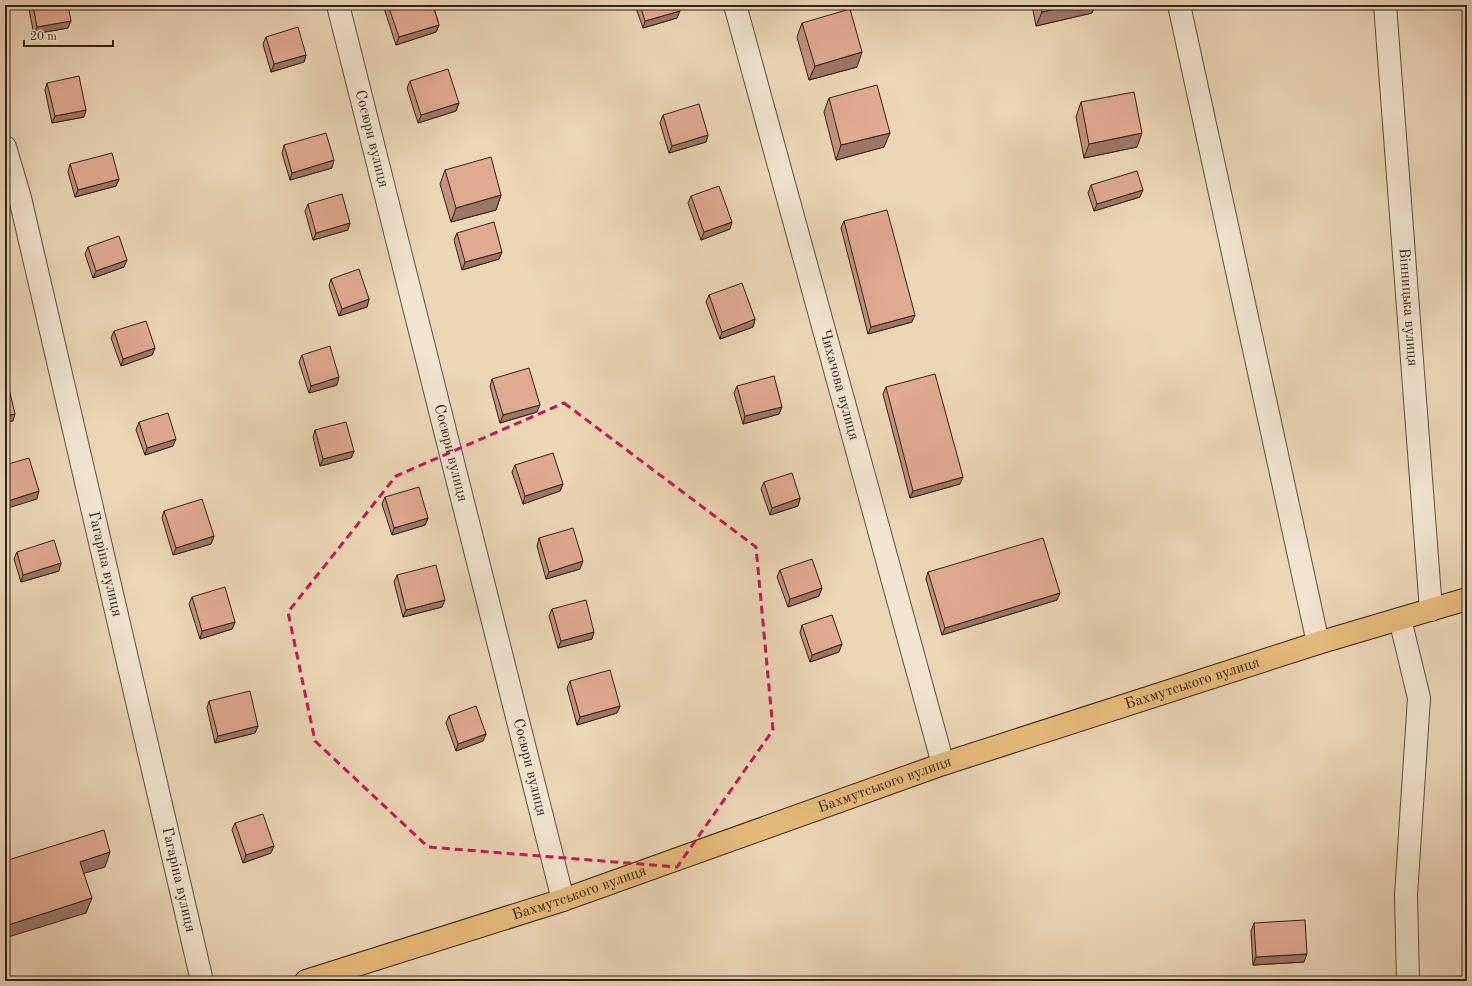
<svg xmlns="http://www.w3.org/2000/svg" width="1472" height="986" font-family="'Old Standard TT',serif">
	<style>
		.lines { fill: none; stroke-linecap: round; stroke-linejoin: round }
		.minor-casing { stroke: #5f5040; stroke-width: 24 }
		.major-casing { stroke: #302319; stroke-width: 24 }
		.minor { stroke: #f2e4d0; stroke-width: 22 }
		.major { stroke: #e6bb7b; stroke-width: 22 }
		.wall { fill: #c1927c; stroke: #302319 }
		.shaded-wall { fill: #9d7765; stroke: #302319 }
		.building { fill: #e0aa90; stroke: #302319 }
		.marked { fill: none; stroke: #c2185b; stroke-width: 3; stroke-dasharray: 8 5; stroke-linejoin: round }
		.labels { text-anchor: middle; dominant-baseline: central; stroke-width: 3; stroke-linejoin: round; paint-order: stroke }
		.street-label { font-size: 15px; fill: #302319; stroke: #f2e4d0 }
	</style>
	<rect width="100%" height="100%" fill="#ebd6b6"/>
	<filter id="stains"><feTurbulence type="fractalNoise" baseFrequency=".005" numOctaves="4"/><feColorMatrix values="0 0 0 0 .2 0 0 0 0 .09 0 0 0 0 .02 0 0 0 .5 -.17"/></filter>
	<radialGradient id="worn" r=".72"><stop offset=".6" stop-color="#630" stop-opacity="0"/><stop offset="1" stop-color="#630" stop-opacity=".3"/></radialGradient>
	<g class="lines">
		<defs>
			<g id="minor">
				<path id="s1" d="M 338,5 L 563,900"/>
				<path id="s2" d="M 735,5 L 943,764"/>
				<path d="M 1179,5 L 1318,643"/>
				<path id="s3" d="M 1385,5 L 1431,610"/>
				<path id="s4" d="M 5,147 L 20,198 L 202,981"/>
				<path d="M 1400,619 L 1419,698 L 1406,895 L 1408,981"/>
			</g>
			<g id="major">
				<path id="s5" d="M 306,981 L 563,900 L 943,764 L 1318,643 L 1467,599"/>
			</g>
		</defs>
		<use href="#minor" class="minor-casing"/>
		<use href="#major" class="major-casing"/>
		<use href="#minor" class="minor"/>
		<use href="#major" class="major"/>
	</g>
	<g class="wall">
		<path d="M 28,5 L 68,5 L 68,28 L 34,34 Z"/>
		<path d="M 385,5 L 433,5 L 439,25 L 436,32 L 396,45 L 384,8 Z"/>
		<path d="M 635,5 L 678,5 L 677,18 L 643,28 Z"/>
		<path d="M 1032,5 L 1095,5 L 1092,13 L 1036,26 Z"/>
		<path d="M 802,23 L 857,67 L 809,80 L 797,37 Z"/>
		<path d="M 266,37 L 306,55 L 304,62 L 271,72 L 263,44 Z"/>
		<path d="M 410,81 L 459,103 L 456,111 L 418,123 L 407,88 Z"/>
		<path d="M 47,83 L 84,117 L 52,123 L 45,90 Z"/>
		<path d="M 829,98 L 884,147 L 836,160 L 824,112 Z"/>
		<path d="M 1081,102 L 1137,147 L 1084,158 L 1076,117 Z"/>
		<path d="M 663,115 L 708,135 L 706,142 L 669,153 L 660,123 Z"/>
		<path d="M 284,145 L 332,168 L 290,180 L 282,153 Z"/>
		<path d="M 70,164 L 119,179 L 116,186 L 75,197 L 68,172 Z"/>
		<path d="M 445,170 L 501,195 L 496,210 L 451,222 L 440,184 Z"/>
		<path d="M 1091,185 L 1140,197 L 1094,211 L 1088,193 Z"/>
		<path d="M 691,196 L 730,229 L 701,240 L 688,203 Z"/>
		<path d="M 308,204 L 348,230 L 313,240 L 305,211 Z"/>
		<path d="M 844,221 L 912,322 L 868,334 L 841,228 Z"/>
		<path d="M 457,233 L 502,252 L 499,259 L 462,270 L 454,240 Z"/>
		<path d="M 88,247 L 124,267 L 93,278 L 85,254 Z"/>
		<path d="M 331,279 L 369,299 L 367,307 L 339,316 L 329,286 Z"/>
		<path d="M 709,295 L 755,319 L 753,327 L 720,339 L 706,302 Z"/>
		<path d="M 114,331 L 155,348 L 152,355 L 121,366 L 111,338 Z"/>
		<path d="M 302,355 L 337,385 L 309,393 L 299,362 Z"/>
		<path d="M 492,379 L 537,412 L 500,423 L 490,386 Z"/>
		<path d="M 737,386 L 782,407 L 779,414 L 743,424 L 734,393 Z"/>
		<path d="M 886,387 L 960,484 L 910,498 L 883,394 Z"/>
		<path d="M 139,422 L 173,446 L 145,455 L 136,430 Z"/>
		<path d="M 315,430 L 354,451 L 351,458 L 320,466 L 313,437 Z"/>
		<path d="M 515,465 L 563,484 L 560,491 L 523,504 L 512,472 Z"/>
		<path d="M 764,482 L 800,498 L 798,506 L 770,515 L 761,489 Z"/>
		<path d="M 385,497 L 428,518 L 425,525 L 392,535 L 382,504 Z"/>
		<path d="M 164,511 L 214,536 L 211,544 L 173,555 L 162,518 Z"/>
		<path d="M 539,538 L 580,569 L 546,579 L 537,546 Z"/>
		<path d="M 17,552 L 59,571 L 21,582 L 14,559 Z"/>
		<path d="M 780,570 L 819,596 L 788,607 L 777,577 Z"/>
		<path d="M 928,572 L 1057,600 L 942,635 L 926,579 Z"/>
		<path d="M 397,575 L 442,607 L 403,617 L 394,582 Z"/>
		<path d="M 192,597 L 235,622 L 232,629 L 200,639 L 189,604 Z"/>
		<path d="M 552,609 L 592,639 L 558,648 L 549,616 Z"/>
		<path d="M 802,625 L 839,652 L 810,662 L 800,633 Z"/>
		<path d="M 570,681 L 620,706 L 617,713 L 577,725 L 567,688 Z"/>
		<path d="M 209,701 L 258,726 L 255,733 L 215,743 L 207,708 Z"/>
		<path d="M 449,716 L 486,734 L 483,741 L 456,751 L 446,723 Z"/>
		<path d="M 235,823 L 271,853 L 243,863 L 232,830 Z"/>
		<path d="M 1254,923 L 1304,962 L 1253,965 L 1251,931 Z"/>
	</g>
	<g class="shaded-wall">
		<path d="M 1072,5 L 1095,5 L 1092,13 L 1036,26 L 1042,12 Z"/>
		<path d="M 680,11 L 677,18 L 643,28 L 645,21 Z"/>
		<path d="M 71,21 L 68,28 L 34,34 L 37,27 Z"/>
		<path d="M 439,25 L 436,32 L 396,45 L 399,37 Z"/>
		<path d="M 862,52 L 857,67 L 809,80 L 815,66 Z"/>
		<path d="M 306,55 L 304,62 L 271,72 L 274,64 Z"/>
		<path d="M 459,103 L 456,111 L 418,123 L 421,115 Z"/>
		<path d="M 86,110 L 84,117 L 52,123 L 55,116 Z"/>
		<path d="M 890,133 L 884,147 L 836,160 L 841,145 Z"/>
		<path d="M 1142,133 L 1137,147 L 1084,158 L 1089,144 Z"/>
		<path d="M 708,135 L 706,142 L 669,153 L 672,146 Z"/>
		<path d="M 334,160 L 332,168 L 290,180 L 292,173 Z"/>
		<path d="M 119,179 L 116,186 L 75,197 L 78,190 Z"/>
		<path d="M 1143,190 L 1140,197 L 1094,211 L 1097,204 Z"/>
		<path d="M 501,195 L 496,210 L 451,222 L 456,208 Z"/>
		<path d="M 732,222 L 730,229 L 701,240 L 704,232 Z"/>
		<path d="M 350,223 L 348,230 L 313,240 L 316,233 Z"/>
		<path d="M 502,252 L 499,259 L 462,270 L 465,262 Z"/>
		<path d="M 127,260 L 124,267 L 93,278 L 96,271 Z"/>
		<path d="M 369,299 L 367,307 L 339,316 L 342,309 Z"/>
		<path d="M 915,315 L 912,322 L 868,334 L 871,327 Z"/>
		<path d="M 755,319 L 753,327 L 720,339 L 722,332 Z"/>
		<path d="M 155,348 L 152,355 L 121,366 L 123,359 Z"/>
		<path d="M 339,377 L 337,385 L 309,393 L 311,386 Z"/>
		<path d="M 540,405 L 537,412 L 500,423 L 503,415 Z"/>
		<path d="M 782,407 L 779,414 L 743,424 L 745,416 Z"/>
		<path d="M 15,414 L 13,421 L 5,423 L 5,416 Z"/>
		<path d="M 176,439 L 173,446 L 145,455 L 147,448 Z"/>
		<path d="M 354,451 L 351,458 L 320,466 L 323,459 Z"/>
		<path d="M 963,477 L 960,484 L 910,498 L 913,491 Z"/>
		<path d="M 563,484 L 560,491 L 523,504 L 525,496 Z"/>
		<path d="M 39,491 L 37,499 L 5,509 L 5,502 Z"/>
		<path d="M 800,498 L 798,506 L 770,515 L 772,508 Z"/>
		<path d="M 428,518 L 425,525 L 392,535 L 394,528 Z"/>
		<path d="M 214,536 L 211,544 L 173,555 L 176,548 Z"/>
		<path d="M 583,561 L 580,569 L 546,579 L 549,572 Z"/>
		<path d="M 61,563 L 59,571 L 21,582 L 23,575 Z"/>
		<path d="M 822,588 L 819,596 L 788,607 L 790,599 Z"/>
		<path d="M 1060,593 L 1057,600 L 942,635 L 945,628 Z"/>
		<path d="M 445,600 L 442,607 L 403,617 L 406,610 Z"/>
		<path d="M 235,622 L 232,629 L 200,639 L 202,631 Z"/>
		<path d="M 594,632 L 592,639 L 558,648 L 561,641 Z"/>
		<path d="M 842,644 L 839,652 L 810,662 L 812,655 Z"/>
		<path d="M 620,706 L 617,713 L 577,725 L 580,717 Z"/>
		<path d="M 258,726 L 255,733 L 215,743 L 218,736 Z"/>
		<path d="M 486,734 L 483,741 L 456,751 L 458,744 Z"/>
		<path d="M 274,846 L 271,853 L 243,863 L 246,855 Z"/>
		<path d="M 110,852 L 105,867 L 75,876 L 80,862 Z"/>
		<path d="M 92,898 L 86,913 L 5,938 L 5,926 Z"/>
		<path d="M 1307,954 L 1304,962 L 1253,965 L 1256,957 Z"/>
	</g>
	<g class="building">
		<path d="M 33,5 L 68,5 L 71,21 L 37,27 Z"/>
		<path d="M 388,5 L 433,5 L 439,25 L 399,37 Z"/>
		<path d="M 640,5 L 678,5 L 680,11 L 645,21 Z"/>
		<path d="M 1040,5 L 1072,5 L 1042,12 Z"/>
		<path d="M 850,9 L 862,52 L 815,66 L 802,23 Z"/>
		<path d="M 298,27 L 306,55 L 274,64 L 266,37 Z"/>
		<path d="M 448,69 L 459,103 L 421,115 L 410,81 Z"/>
		<path d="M 79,76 L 86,110 L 55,116 L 47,83 Z"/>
		<path d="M 877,85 L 890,133 L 841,145 L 829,98 Z"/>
		<path d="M 1134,92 L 1142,133 L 1089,144 L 1081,102 Z"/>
		<path d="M 699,104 L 708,135 L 672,146 L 663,115 Z"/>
		<path d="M 326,133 L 334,160 L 292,173 L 284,145 Z"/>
		<path d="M 112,153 L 119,179 L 78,190 L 70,164 Z"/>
		<path d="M 491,157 L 501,195 L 456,208 L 445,170 Z"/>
		<path d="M 1137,171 L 1143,190 L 1097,204 L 1091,185 Z"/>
		<path d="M 719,186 L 732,222 L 704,232 L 691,196 Z"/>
		<path d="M 342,194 L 350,223 L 316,233 L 308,204 Z"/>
		<path d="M 887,210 L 915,315 L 871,327 L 844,221 Z"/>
		<path d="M 494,222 L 502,252 L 465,262 L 457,233 Z"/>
		<path d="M 119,236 L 127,260 L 96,271 L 88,247 Z"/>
		<path d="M 359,269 L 369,299 L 342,309 L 331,279 Z"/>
		<path d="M 742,283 L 755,319 L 722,332 L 709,295 Z"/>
		<path d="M 146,321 L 155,348 L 123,359 L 114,331 Z"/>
		<path d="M 330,346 L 339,377 L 311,386 L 302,355 Z"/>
		<path d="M 529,368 L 540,405 L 503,415 L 492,379 Z"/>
		<path d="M 935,374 L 963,477 L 913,491 L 886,387 Z"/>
		<path d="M 774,376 L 782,407 L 745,416 L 737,386 Z"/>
		<path d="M 7,380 L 15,414 L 5,416 L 5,381 Z"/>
		<path d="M 168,413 L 176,439 L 147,448 L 139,422 Z"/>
		<path d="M 346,422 L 354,451 L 323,459 L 315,430 Z"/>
		<path d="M 553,453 L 563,484 L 525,496 L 515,465 Z"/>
		<path d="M 29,458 L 39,491 L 5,502 L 5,465 Z"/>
		<path d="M 792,473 L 800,498 L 772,508 L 764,482 Z"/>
		<path d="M 419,487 L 428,518 L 394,528 L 385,497 Z"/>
		<path d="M 202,499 L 214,536 L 176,548 L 164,511 Z"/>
		<path d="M 573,528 L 583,561 L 549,572 L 539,538 Z"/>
		<path d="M 1043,538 L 1060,593 L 945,628 L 928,572 Z"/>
		<path d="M 54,540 L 61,563 L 23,575 L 17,552 Z"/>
		<path d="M 812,559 L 822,588 L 790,599 L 780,570 Z"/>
		<path d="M 436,565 L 445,600 L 406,610 L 397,575 Z"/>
		<path d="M 225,587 L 235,622 L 202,631 L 192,597 Z"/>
		<path d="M 586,600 L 594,632 L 561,641 L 552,609 Z"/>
		<path d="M 832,615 L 842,644 L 812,655 L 802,625 Z"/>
		<path d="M 610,670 L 620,706 L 580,717 L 570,681 Z"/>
		<path d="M 250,691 L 258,726 L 218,736 L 209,701 Z"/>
		<path d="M 476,706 L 486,734 L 458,744 L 449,716 Z"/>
		<path d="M 263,814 L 274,846 L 246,855 L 235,823 Z"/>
		<path d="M 104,830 L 110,852 L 80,862 L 92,898 L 5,926 L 5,861 Z"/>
		<path d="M 1305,920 L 1307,954 L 1256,957 L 1254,923 Z"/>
		<rect x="1265" y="980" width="35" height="1"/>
	</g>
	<path class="marked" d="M 564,403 L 756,547 L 773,730 L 677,867 L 428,847 L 315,741 L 288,612 L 396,476 Z"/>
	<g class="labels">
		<g class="street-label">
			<text stroke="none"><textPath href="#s1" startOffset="138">Сосюри вулиця</textPath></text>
			<text stroke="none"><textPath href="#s3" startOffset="303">Вінницька вулиця</textPath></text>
			<text stroke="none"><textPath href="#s2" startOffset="394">Чихачова вулиця</textPath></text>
			<text stroke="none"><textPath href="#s1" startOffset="462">Сосюри вулиця</textPath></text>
			<text stroke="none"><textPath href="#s4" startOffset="429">Гагаріна вулиця</textPath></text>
			<text stroke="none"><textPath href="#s5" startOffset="935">Бахмутського вулиця</textPath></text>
			<text stroke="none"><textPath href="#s1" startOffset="786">Сосюри вулиця</textPath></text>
			<text stroke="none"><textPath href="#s5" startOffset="611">Бахмутського вулиця</textPath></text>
			<text stroke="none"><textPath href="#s4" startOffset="753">Гагаріна вулиця</textPath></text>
			<text stroke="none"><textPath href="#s5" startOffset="287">Бахмутського вулиця</textPath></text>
		</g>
	</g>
	<rect width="1472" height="986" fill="none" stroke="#ebd6b6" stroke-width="20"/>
	<rect x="6" y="6" width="1460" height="974" fill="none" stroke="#302319" stroke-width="2"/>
	<rect x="10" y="10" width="1452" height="966" fill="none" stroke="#302319"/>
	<path d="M24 40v6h89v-6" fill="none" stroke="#302319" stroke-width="2"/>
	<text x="30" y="40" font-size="12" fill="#302319" stroke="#f2e4d0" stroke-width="3" paint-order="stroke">20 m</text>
	<rect width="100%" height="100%" filter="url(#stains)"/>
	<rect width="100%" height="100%" fill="url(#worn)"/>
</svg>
